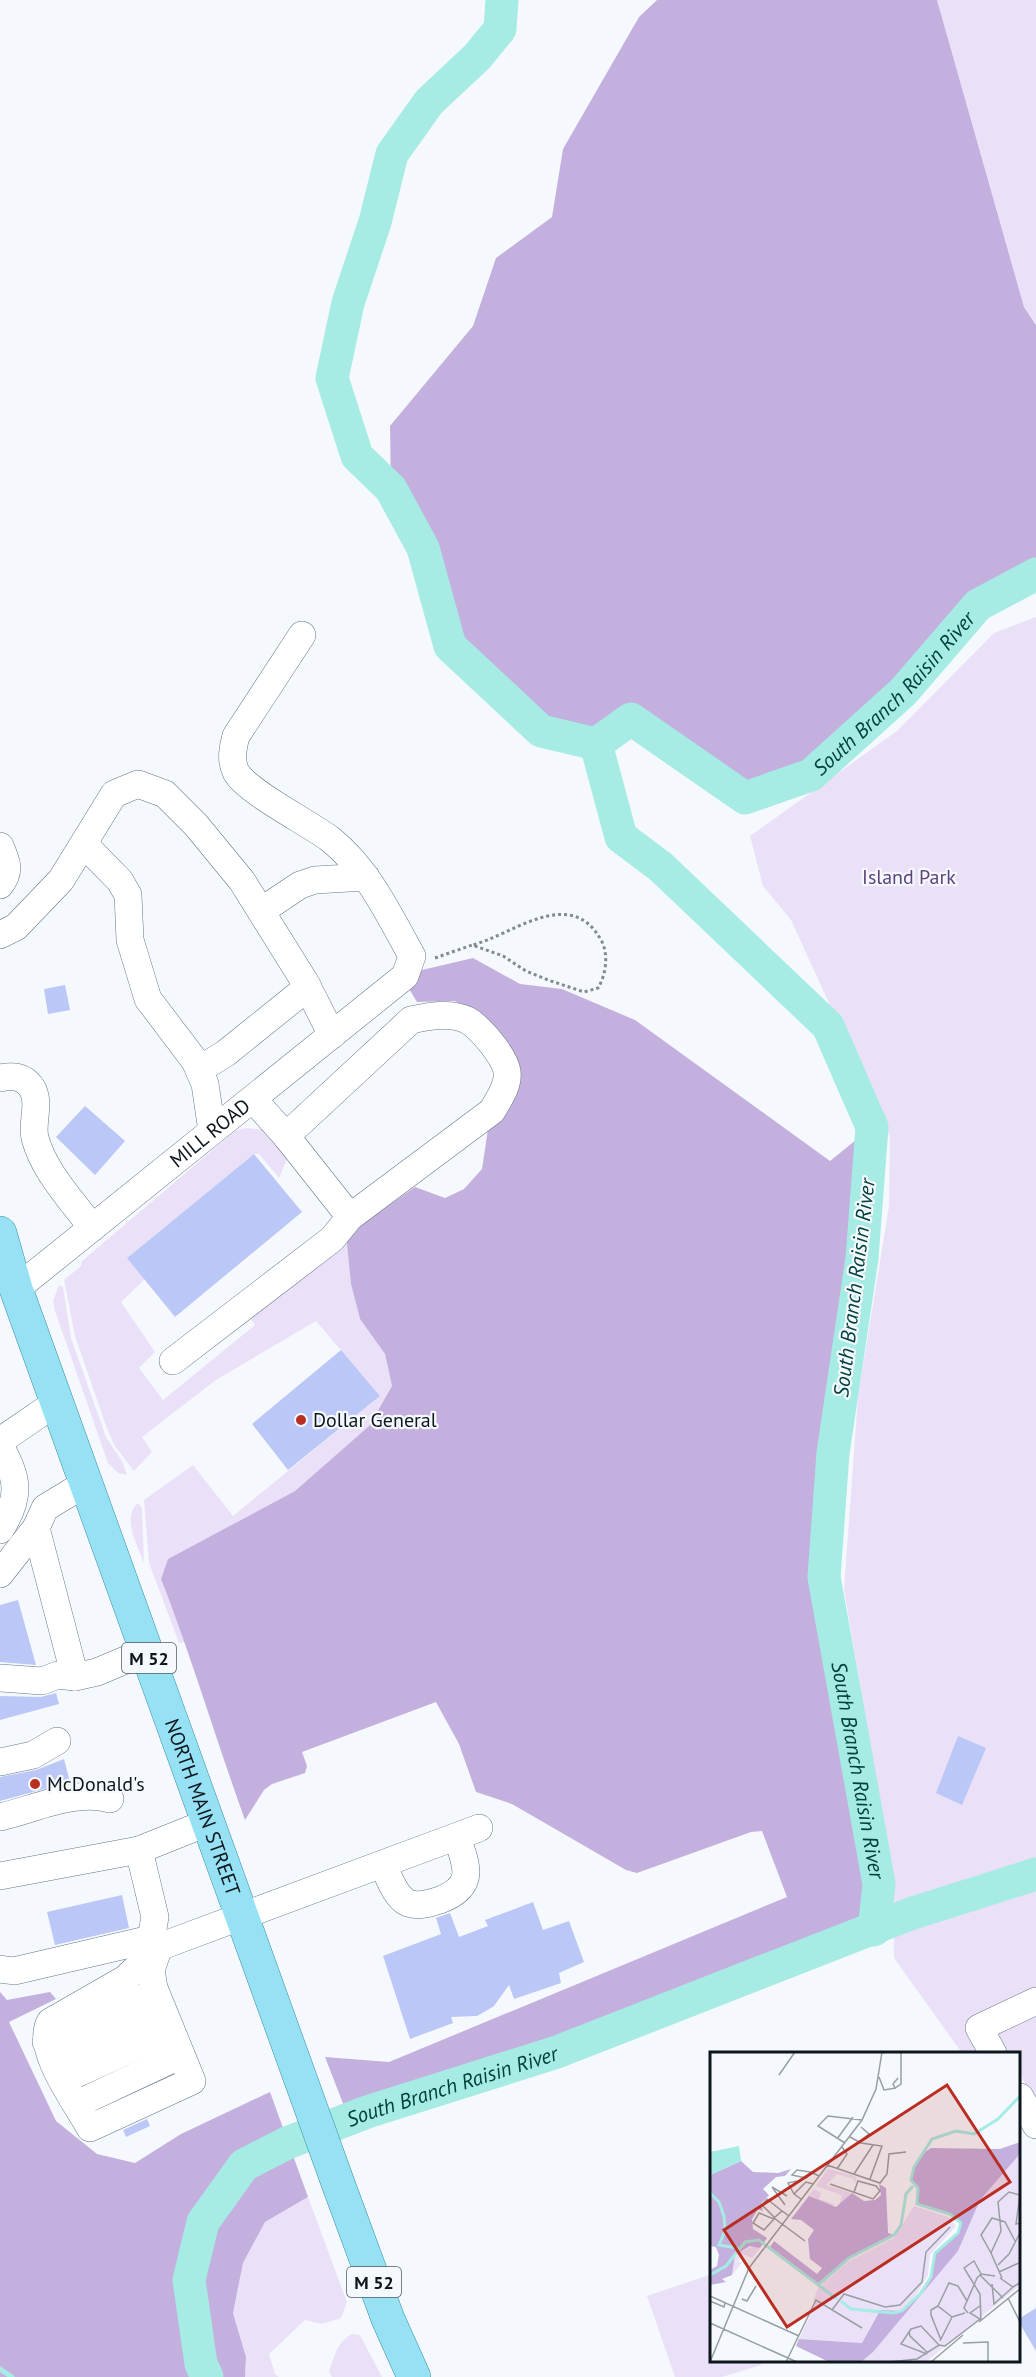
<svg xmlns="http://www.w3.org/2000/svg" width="1036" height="2377" font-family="'PT Sans',sans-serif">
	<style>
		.green { fill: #eae1f9 }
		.forest { fill: #c3b0df }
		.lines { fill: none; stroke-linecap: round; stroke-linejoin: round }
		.stream { stroke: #a6ebe4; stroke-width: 5 }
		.river { stroke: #a6ebe4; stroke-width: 33 }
		.building { fill: #bbc7f7 }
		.minor-casing { stroke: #627688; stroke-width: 28 }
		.major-casing { stroke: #398ea4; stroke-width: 34 }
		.path { stroke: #84898f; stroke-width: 3; stroke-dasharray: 3 3; stroke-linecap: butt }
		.minor { stroke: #fff; stroke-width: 27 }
		.major { stroke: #96e2f4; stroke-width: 33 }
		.poi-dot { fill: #ba2d23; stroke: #f5f9fd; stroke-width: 2 }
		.labels { text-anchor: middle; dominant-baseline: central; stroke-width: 4.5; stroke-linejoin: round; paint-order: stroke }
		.shield { fill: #f5f9fd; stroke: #535a60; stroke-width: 1.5 }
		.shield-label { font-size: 18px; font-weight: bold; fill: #0e161d }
		.park-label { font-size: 20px; fill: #5d427e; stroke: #f5f9fd }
		.street-label { font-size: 20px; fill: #0e161d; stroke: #f5f9fd }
		.poi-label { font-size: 20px; fill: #0e161d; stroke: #f5f9fd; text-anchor: start }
		.water-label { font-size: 21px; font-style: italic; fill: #00413d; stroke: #f5f9fd }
		.inset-river { fill: none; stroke: #a6ebe4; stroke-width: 3 }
		.inset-road { fill: none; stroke: #999ea3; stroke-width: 1.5 }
		.view { fill: #ba2d23; fill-opacity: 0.15; stroke: #ba2d23; stroke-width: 3 }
		.inset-edge { fill: none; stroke: #0e161d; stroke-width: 3 }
	</style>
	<rect width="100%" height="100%" fill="#f5f9fd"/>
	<g class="green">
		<path d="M 937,0 L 1036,0 L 1036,324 L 1024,307 Z"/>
		<path d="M 1036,617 L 1036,2102 L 1020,2075 L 1020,2053 L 962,2053 L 894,1958 L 893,1880 L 844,1589 L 858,1397 L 889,1206 L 890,1137 L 791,920 L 763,886 L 750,836 L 897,731 L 994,633 Z"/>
		<path d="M 246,1128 L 266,1130 L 289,1154 L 279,1178 L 259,1154 L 254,1154 L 128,1257 L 145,1279 L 121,1302 L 155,1352 L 139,1368 L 163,1400 L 255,1325 L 250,1318 L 347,1244 L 351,1284 L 360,1319 L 385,1354 L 392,1386 L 369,1426 L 295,1491 L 168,1559 L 161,1579 L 185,1642 L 179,1643 L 149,1563 L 144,1500 L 193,1465 L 233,1516 L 380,1396 L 316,1321 L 216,1380 L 142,1437 L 152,1452 L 134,1471 L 114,1445 L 105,1423 L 75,1336 L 64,1280 L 81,1266 L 82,1261 L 235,1131 Z"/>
		<path d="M 59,1285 L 63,1287 L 71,1338 L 106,1437 L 122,1461 L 127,1475 L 118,1473 L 108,1463 L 55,1311 L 53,1301 Z"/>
		<path d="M 138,1503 L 142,1508 L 144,1563 C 138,1546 121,1518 138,1503 Z"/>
		<path d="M 308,2197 L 347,2302 L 341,2318 L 322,2324 L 305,2320 L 269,2354 L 275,2374 L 279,2377 L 245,2377 L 246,2357 L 233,2313 L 243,2263 L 265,2222 Z"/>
		<path d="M 712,2274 L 712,2360 L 760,2361 L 761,2365 L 722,2377 L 675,2377 L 647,2296 Z"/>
		<path d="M 352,2334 L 360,2335 L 382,2377 L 332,2377 L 329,2372 C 334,2357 337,2342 352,2334 Z"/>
	</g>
	<g class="forest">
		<path d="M 657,0 L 937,0 L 1024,307 L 1036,325 L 1036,574 L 978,605 L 903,692 L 811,775 L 745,798 L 631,719 L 596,744 L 541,731 L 450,646 L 423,548 L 391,489 L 390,426 L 473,326 L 496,258 L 552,217 L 563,149 L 639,17 Z"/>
		<path d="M 473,958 L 520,984 L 562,989 L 635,1020 L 830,1161 L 872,1127 L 862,1258 L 833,1453 L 824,1577 L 879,1884 L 874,1930 L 557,2052 L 349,2119 L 325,2057 L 389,2062 L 787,1897 L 762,1831 L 751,1832 L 637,1873 L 626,1870 L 512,1804 L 476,1792 L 459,1744 L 436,1702 L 302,1752 L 307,1766 L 305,1773 L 272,1784 L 264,1790 L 245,1820 C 216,1740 192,1658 161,1579 L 168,1559 L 295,1491 L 369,1426 L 392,1386 L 385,1354 L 360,1319 L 351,1284 L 346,1235 L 415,1187 L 445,1198 L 464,1189 L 482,1169 L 488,1129 L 512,1104 L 519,1072 L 499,1030 L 455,1001 L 417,1002 L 408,987 L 422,970 Z"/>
		<path d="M 0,1992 L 7,2000 L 50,1992 L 56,1999 L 9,2022 L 56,2121 L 97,2154 L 135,2163 L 181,2134 L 270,2092 L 308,2197 L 265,2222 L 243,2263 L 233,2313 L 246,2357 L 245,2377 L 0,2377 Z"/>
	</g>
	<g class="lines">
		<g class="stream">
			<path d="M 0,2369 L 12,2377"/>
			<path d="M 196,2377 L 201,2364"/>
		</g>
		<g class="river">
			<path d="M 502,0 L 500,29 L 477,57 L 429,102 L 392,154 L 375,222 L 348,303 L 332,378 L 357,456 L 391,489 L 423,548 L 450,646 L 541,731 L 596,744"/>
			<path id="s1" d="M 596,744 L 621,837 L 661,867 L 828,1026 L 872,1127 L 862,1258 L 833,1453 L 824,1577 L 879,1884 L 874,1930"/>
			<path id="s2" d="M 596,744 L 631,719 L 745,798 L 811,775 L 903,692 L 978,605 L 1036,574"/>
			<path id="s3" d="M 207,2377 L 201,2364 L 189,2280 L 203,2222 L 244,2165 L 287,2143 L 367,2112 L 557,2052 L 910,1914 L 1036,1874"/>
		</g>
	</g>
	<g class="building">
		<path d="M 65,985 L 70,1010 L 48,1014 L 44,989 Z"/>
		<path d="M 85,1106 L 125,1141 L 95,1175 L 56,1137 Z"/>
		<path d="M 254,1154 L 302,1212 L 175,1317 L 127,1258 Z"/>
		<path d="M 341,1350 L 380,1396 L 288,1470 L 252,1424 Z"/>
		<path d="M 18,1600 L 36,1665 L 0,1662 L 0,1605 Z"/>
		<path d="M 56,1693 L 59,1704 L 0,1720 L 0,1696 L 41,1697 Z"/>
		<path d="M 958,1736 L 986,1748 L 962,1805 L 936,1793 Z"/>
		<path d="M 64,1759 L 70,1782 L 0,1801 L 0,1777 L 36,1770 Z"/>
		<path d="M 122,1895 L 129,1928 L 55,1945 L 47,1912 Z"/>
		<path d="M 533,1902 L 543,1930 L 569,1921 L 584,1962 L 559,1973 L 561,1983 L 514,1999 L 509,1985 L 494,2006 L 486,2011 L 477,2016 L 451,2017 L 453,2023 L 410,2039 L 383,1956 L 441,1934 L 436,1918 L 450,1913 L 459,1937 L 488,1926 L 485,1920 Z"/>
		<path d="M 147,2119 L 150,2126 L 126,2137 L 123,2130 Z"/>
		<path d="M 1036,2308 L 1036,2351 L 1020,2324 L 1020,2318 Z"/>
	</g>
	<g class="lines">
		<defs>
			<g id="minor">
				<path d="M 84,844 L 120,881 L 128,895 L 130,940 L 148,999 L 195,1061 L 205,1084 L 212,1131"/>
				<path d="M 0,846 C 7,862 11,871 0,885"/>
				<path d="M 261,911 L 300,885 L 315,880 L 366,877"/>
				<path d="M 0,935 L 16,927 L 61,880 L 114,794 L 138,784 L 165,794 L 196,825 L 242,881 L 305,982 L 332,1035"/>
				<path d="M 199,1070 L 226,1053 L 308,987"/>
				<path d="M 0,1078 C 13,1075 24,1076 32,1088 C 41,1104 31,1122 35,1138 C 44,1172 72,1200 92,1228"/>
				<path d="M 253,1099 L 286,1136"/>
				<path id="s4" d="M 16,1289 L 405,976 L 412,956 C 389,915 368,869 330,839 C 309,823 247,792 236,772 C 230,760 233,747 236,736 L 302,635"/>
				<path d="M 173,1361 L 332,1239 L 350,1217 L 492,1111 C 498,1100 509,1086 507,1072 C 506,1058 480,1027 467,1020 C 450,1012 429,1016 411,1020 L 286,1136 L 350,1217"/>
				<path d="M 0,1441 L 57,1402"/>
				<path d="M 0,1446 C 19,1479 21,1497 0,1530"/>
				<path d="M 86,1483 L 45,1508 L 36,1528 L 75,1677 L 97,1672 L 147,1651"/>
				<path d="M 0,1574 L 36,1528"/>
				<path d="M 0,1678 L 42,1681 L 58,1675 L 75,1677"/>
				<path d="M 0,1762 L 33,1755 L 57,1741"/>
				<path d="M 0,1817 C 35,1809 75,1789 110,1799"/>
				<path d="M 209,1822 L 139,1850 L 155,1917 L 151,1939 L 154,1945 L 159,1947 L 479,1828"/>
				<path d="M 383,1865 C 389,1877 395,1897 408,1903 C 418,1907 431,1903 440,1900 C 476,1886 467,1867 457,1837"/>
				<path d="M 0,1876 L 139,1850"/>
				<path d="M 159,1947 L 151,1970 L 154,1988 L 192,2081 L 90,2128 C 76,2102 35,2049 50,2022 L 125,1979 Z"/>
				<path d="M 0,1969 L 14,1971 L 151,1939"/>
				<path d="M 46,2042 L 155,1992"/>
				<path d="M 993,2053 L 979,2028 L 1036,2001"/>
				<path d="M 54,2063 L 163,2011"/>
				<path d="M 63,2080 L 171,2031"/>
				<path d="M 1020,2097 L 1036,2125"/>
				<path d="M 77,2104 L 181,2055"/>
			</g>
			<g id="major">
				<path id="s5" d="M 0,1233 L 16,1289 L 339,2186 L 388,2319 L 414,2377"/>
			</g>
		</defs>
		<use href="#minor" class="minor-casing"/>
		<use href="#major" class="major-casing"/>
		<path class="path" d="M 435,958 L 472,945 L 503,956 L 526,971 L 548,980 L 584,992 L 598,988 C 606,975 609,954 601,940 C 570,884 511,936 472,945"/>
		<use href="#minor" class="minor"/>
		<use href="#major" class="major"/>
	</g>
	<g class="poi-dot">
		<circle cx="301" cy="1420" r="6"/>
		<circle cx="35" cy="1784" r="6"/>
	</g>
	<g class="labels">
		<g class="shield">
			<rect x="122" y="1643" width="54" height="30" rx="4.5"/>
			<rect x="347" y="2267" width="54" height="30" rx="4.5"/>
		</g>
		<g class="shield-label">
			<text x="149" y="1658">M 52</text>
			<text x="374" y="2282">M 52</text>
		</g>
		<g class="park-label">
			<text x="909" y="877">Island Park</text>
		</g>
		<g class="street-label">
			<text stroke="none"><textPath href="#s4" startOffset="249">MILL ROAD</textPath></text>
			<text stroke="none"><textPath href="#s5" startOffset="609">NORTH MAIN STREET</textPath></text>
		</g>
		<g class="poi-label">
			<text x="313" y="1420">Dollar General</text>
			<text x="47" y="1784">McDonald's</text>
		</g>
		<g class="water-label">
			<text stroke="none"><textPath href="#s2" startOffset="368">South Branch Raisin River</textPath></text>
			<text transform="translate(854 1288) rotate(-83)">South Branch Raisin River</text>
			<text stroke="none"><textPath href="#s1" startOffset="1136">South Branch Raisin River</textPath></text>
			<text stroke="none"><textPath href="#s3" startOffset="452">South Branch Raisin River</textPath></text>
		</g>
	</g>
	<g transform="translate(710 2052)">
		<rect width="310" height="310" fill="#f5f9fd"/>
		<path d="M 310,102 L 310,233 L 216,310 L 151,310 L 248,199 L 270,148 ZM 118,117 L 145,124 L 147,128 L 144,131 L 144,127 L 127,122 L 116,133 L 141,141 L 131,154 L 115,152 L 101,144 L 94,150 L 104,137 L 111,141 L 109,147 L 129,154 L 132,143 L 106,134 ZM 204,154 L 238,165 L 246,174 L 220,203 L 218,223 L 205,246 L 192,259 L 168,260 L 152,291 L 89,287 L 106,251 L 103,249 L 108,236 L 139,209 L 184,186 ZM 45,193 L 50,196 L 42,206 L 33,202 L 28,209 L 32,211 L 22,223 L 25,203 Z" fill="#eae1f9"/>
		<path d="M 310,90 L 310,102 L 270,148 L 248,199 L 163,300 L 151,310 L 119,310 L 86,294 L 89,287 L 152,291 L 170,258 L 192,259 L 210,242 L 221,225 L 225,201 L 248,181 L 251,171 L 240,162 L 207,152 L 208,136 L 201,128 L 204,115 L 215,100 L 221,96 L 290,97 ZM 31,109 L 43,120 L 68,121 L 81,117 L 75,124 L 66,125 L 53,137 L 59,143 L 51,152 L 53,159 L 48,157 L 42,167 L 43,177 L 57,186 L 50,196 L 40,194 L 25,203 L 22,223 L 12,227 L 16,230 L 0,233 L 0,218 L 7,214 L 9,203 L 6,195 L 0,194 L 0,123 ZM 169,132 L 176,136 L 178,181 L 184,183 L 139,206 L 114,230 L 109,232 L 60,195 L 64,189 L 107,222 L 112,216 L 100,207 L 98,187 L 104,178 L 91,168 L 81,167 L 99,144 L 126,155 L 142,141 L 154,149 L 165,148 L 171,143 Z" fill="#c3b0df"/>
		<path d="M 29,94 L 31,109 L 0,123 L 0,100 Z" fill="#a6ebe4"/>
		<path class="inset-river" d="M 0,141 L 9,150 L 14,164 L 15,179 L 9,193 L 28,196M 0,223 L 16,214 L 35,190 L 49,188 L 127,247M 109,232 L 139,206 L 184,183 L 191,173 L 196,142 L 203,134M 131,249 L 141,257 L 183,261 L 192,259 L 210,242 L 221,225 L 225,201 L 248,181 L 251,171 L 240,162 L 207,152 L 208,136 L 201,128 L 204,115 L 222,87 L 246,79 L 264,82 L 288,67 L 311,43"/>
		<path class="inset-road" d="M 69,23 L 85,0M 169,25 L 174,38 L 186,36M 188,26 L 183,32 L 185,36 L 191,32 L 191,0M 151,75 L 159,82 L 153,87M 140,85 L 151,91 L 172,94 L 160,127M 127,87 L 143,65M 135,91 L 108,74 L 118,64 L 152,68M 117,113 L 170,131 L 177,122 L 179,102 L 196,100M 127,117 L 137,102 L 132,95M 102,121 L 96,126 L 82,123 L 87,118 L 100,120 L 102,121 L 105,122 L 109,124M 144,122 L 163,93M 120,132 L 163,147 L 170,139 L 166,134 L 148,129 L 144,140M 84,142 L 78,131 L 87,129M 91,147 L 84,142 L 96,130 L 103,132M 75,153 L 62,135 L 77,144M 49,161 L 64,167 L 54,178 L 43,171 ZM 79,164 L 72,159 L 64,166 L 95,189M 64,165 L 52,153 L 57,147 L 72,159M 281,201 L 271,183 L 282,166 L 295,170 L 305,189M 288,213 L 299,202 L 311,179M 289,220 L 311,210M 271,222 L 264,209 L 254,216 L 270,242 L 271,269M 270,223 L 293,246M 290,226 L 303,235 L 311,230M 292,226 L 281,201 L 291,179 L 288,150 L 299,140 L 310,143 L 306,172 L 311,171M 282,232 L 284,252 L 303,235M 0,244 L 89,284M 298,246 L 311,272M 32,247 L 37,249 L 46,234M 0,249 L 14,255 L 15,251M 228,254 L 221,258 L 221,263 L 231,288M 122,258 L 134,242 L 175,255 L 190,253 L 212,230 L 216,200 L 240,175M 255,261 L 242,265 L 228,254 L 239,231 L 248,234 L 257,249M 258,261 L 254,256 L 267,226 L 271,222 L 285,224M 269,270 L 311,236M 0,271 L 87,310M 199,279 L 200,284 L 218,301M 230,289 L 242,265M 253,291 L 278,290 L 278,310M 217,302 L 191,292 L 201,277 L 211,274 L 229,293M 0,310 L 39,216 L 152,68 L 166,37 L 172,0M 76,310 L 106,248 L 152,276M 179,310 L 207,307 L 229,293 L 235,294 L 270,267 L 260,261 L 270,254M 221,310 L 253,283"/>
		<path class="view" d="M 237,33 L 300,130 L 77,275 L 14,178 Z"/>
		<rect width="310" height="310" class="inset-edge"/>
	</g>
</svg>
